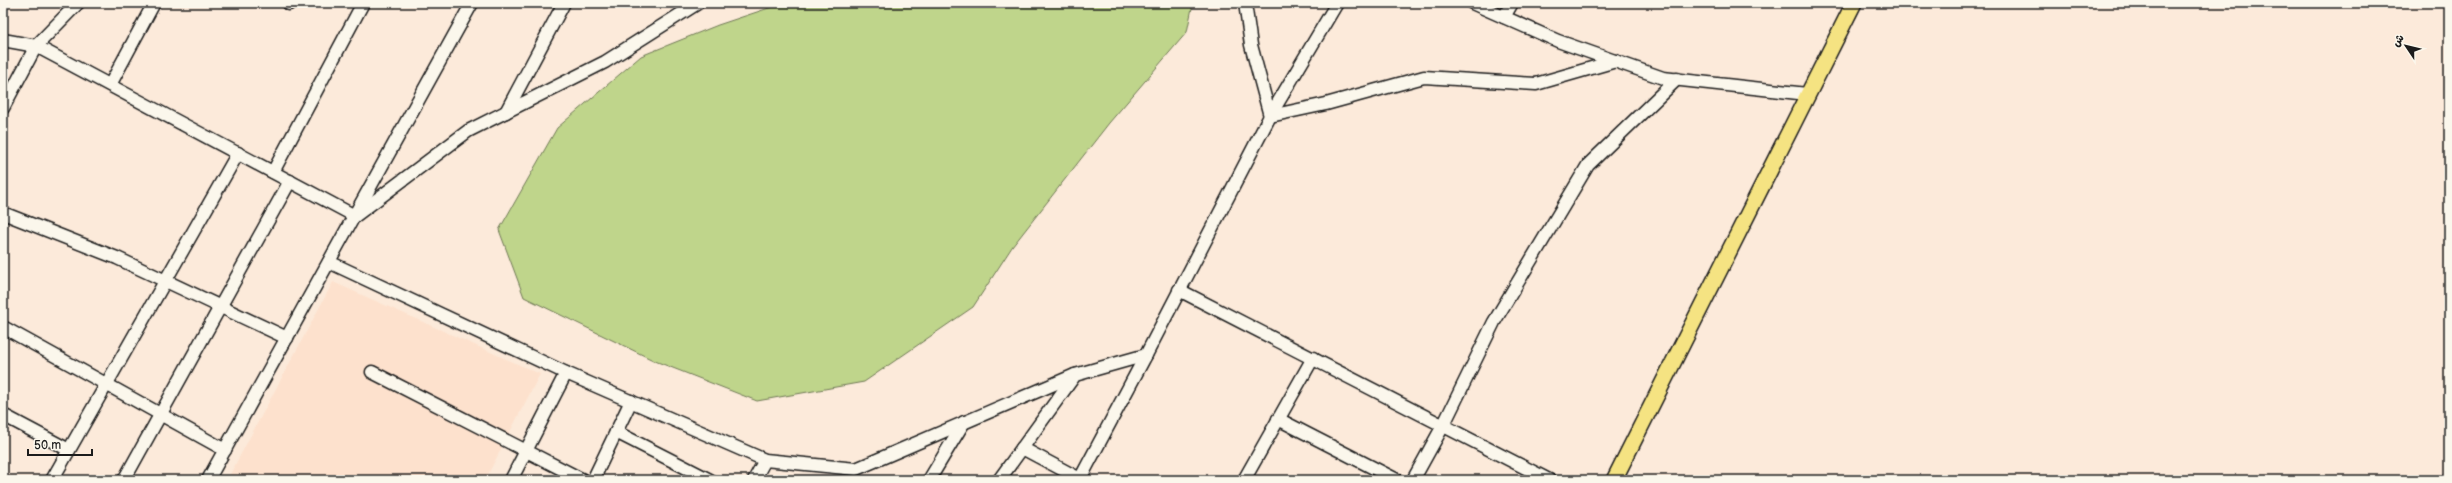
<svg xmlns="http://www.w3.org/2000/svg" width="2452" height="483" font-family="'Balsamiq Sans','Playpen Sans Arabic',sans-serif">
	<style>
		.built { fill: #fde1cd }
		.green { fill: #bfd58b; stroke: #6e7854 }
		.lines { fill: none; stroke-linecap: round; stroke-linejoin: round }
		.minor-casing { stroke: #1c1c1c; stroke-width: 15 }
		.major-casing { stroke: #1c1c1c; stroke-width: 18 }
		.minor { stroke: #fbf7ec; stroke-width: 12 }
		.major { stroke: #f5e382; stroke-width: 15 }
	</style>
	<rect width="100%" height="100%" fill="#fceada"/>
	<filter id="ink" filterUnits="userSpaceOnUse"><feTurbulence type="fractalNoise" baseFrequency=".025" numOctaves="2"/><feDisplacementMap in="SourceGraphic" scale="8" xChannelSelector="R" yChannelSelector="G"/><feConvolveMatrix kernelMatrix="1 2 1 2 8 2 1 2 1" color-interpolation-filters="sRGB"/></filter>
	<g filter="url(#ink)">
		<path class="built" d="M 333,282 L 540,374 L 485,480 L 227,480 Z"/>
		<path class="green" d="M 784,3 L 1193,3 L 1187,32 L 1109,123 L 1012,247 L 973,307 L 864,382 L 757,401 L 655,361 L 524,297 L 499,230 L 557,128 L 641,56 L 718,25 Z"/>
		<g class="lines">
			<defs>
				<g id="minor">
					<path d="M 1245,3 L 1251,45 L 1270,116 L 1326,104 L 1424,77 L 1536,84 L 1616,61"/>
					<path d="M 1472,3 L 1558,41 L 1663,78 L 1807,94"/>
					<path d="M 289,4 L 290,3"/>
					<path d="M 1504,17 L 1512,3"/>
					<path d="M 3,40 L 36,46 L 355,216 L 468,131 L 605,62 L 698,3"/>
					<path d="M 110,85 L 154,3"/>
					<path d="M 3,108 L 36,46 L 78,3"/>
					<path d="M 506,112 L 564,3"/>
					<path d="M 273,172 L 363,3"/>
					<path d="M 3,213 L 117,258 L 287,338"/>
					<path d="M 329,262 L 566,373 L 765,460 L 856,469 L 1075,375"/>
					<path d="M 1179,290 L 1549,480"/>
					<path d="M 3,327 L 225,450"/>
					<path d="M 372,372 L 583,480"/>
					<path d="M 3,415 L 69,450"/>
					<path d="M 1278,419 L 1397,480"/>
					<path d="M 616,432 L 710,480"/>
					<path d="M 1022,448 L 1082,480"/>
					<path d="M 1080,479 L 1146,355"/>
					<path d="M 52,480 L 238,153"/>
					<path d="M 124,480 L 290,181"/>
					<path d="M 208,480 L 472,3"/>
					<path d="M 511,480 L 566,373"/>
					<path d="M 593,480 L 631,401"/>
					<path d="M 754,480 L 765,460"/>
					<path d="M 929,480 L 964,422"/>
					<path d="M 999,480 L 1075,375 L 1146,355 L 1270,116 L 1337,3"/>
					<path d="M 1244,480 L 1313,358"/>
					<path d="M 1413,480 L 1444,424 L 1494,322 L 1588,165 L 1677,79"/>
				</g>
				<path id="major" d="M 1614,480 L 1854,3"/>
			</defs>
			<use href="#minor" class="minor-casing"/>
			<use href="#major" class="major-casing"/>
			<use href="#minor" class="minor"/>
			<use href="#major" class="major"/>
		</g>
	</g>
	<rect width="2452" height="483" fill="none" stroke="#fbf7ec" stroke-width="16"/>
	<rect x="8" y="8" width="2436" height="467" fill="none" stroke="#1c1c1c" stroke-width="1.5" filter="url(#ink)"/>
	<g transform="translate(2406 46) rotate(305)" stroke="#fbf7ec" stroke-width="3" paint-order="stroke">
	<path d="M0-3L7 15L0 10L-7 15Z" fill="#1c1c1c"/>
	<text y="-6" font-size="11" font-weight="bold" text-anchor="middle" fill="#1c1c1c">ش</text>
	</g>
	<path d="M28 449v6h64v-6" fill="none" stroke="#1c1c1c" stroke-width="2"/>
	<text x="34" y="449" font-size="12" fill="#1c1c1c" stroke="#fbf7ec" stroke-width="3" paint-order="stroke">50 m</text>
</svg>
